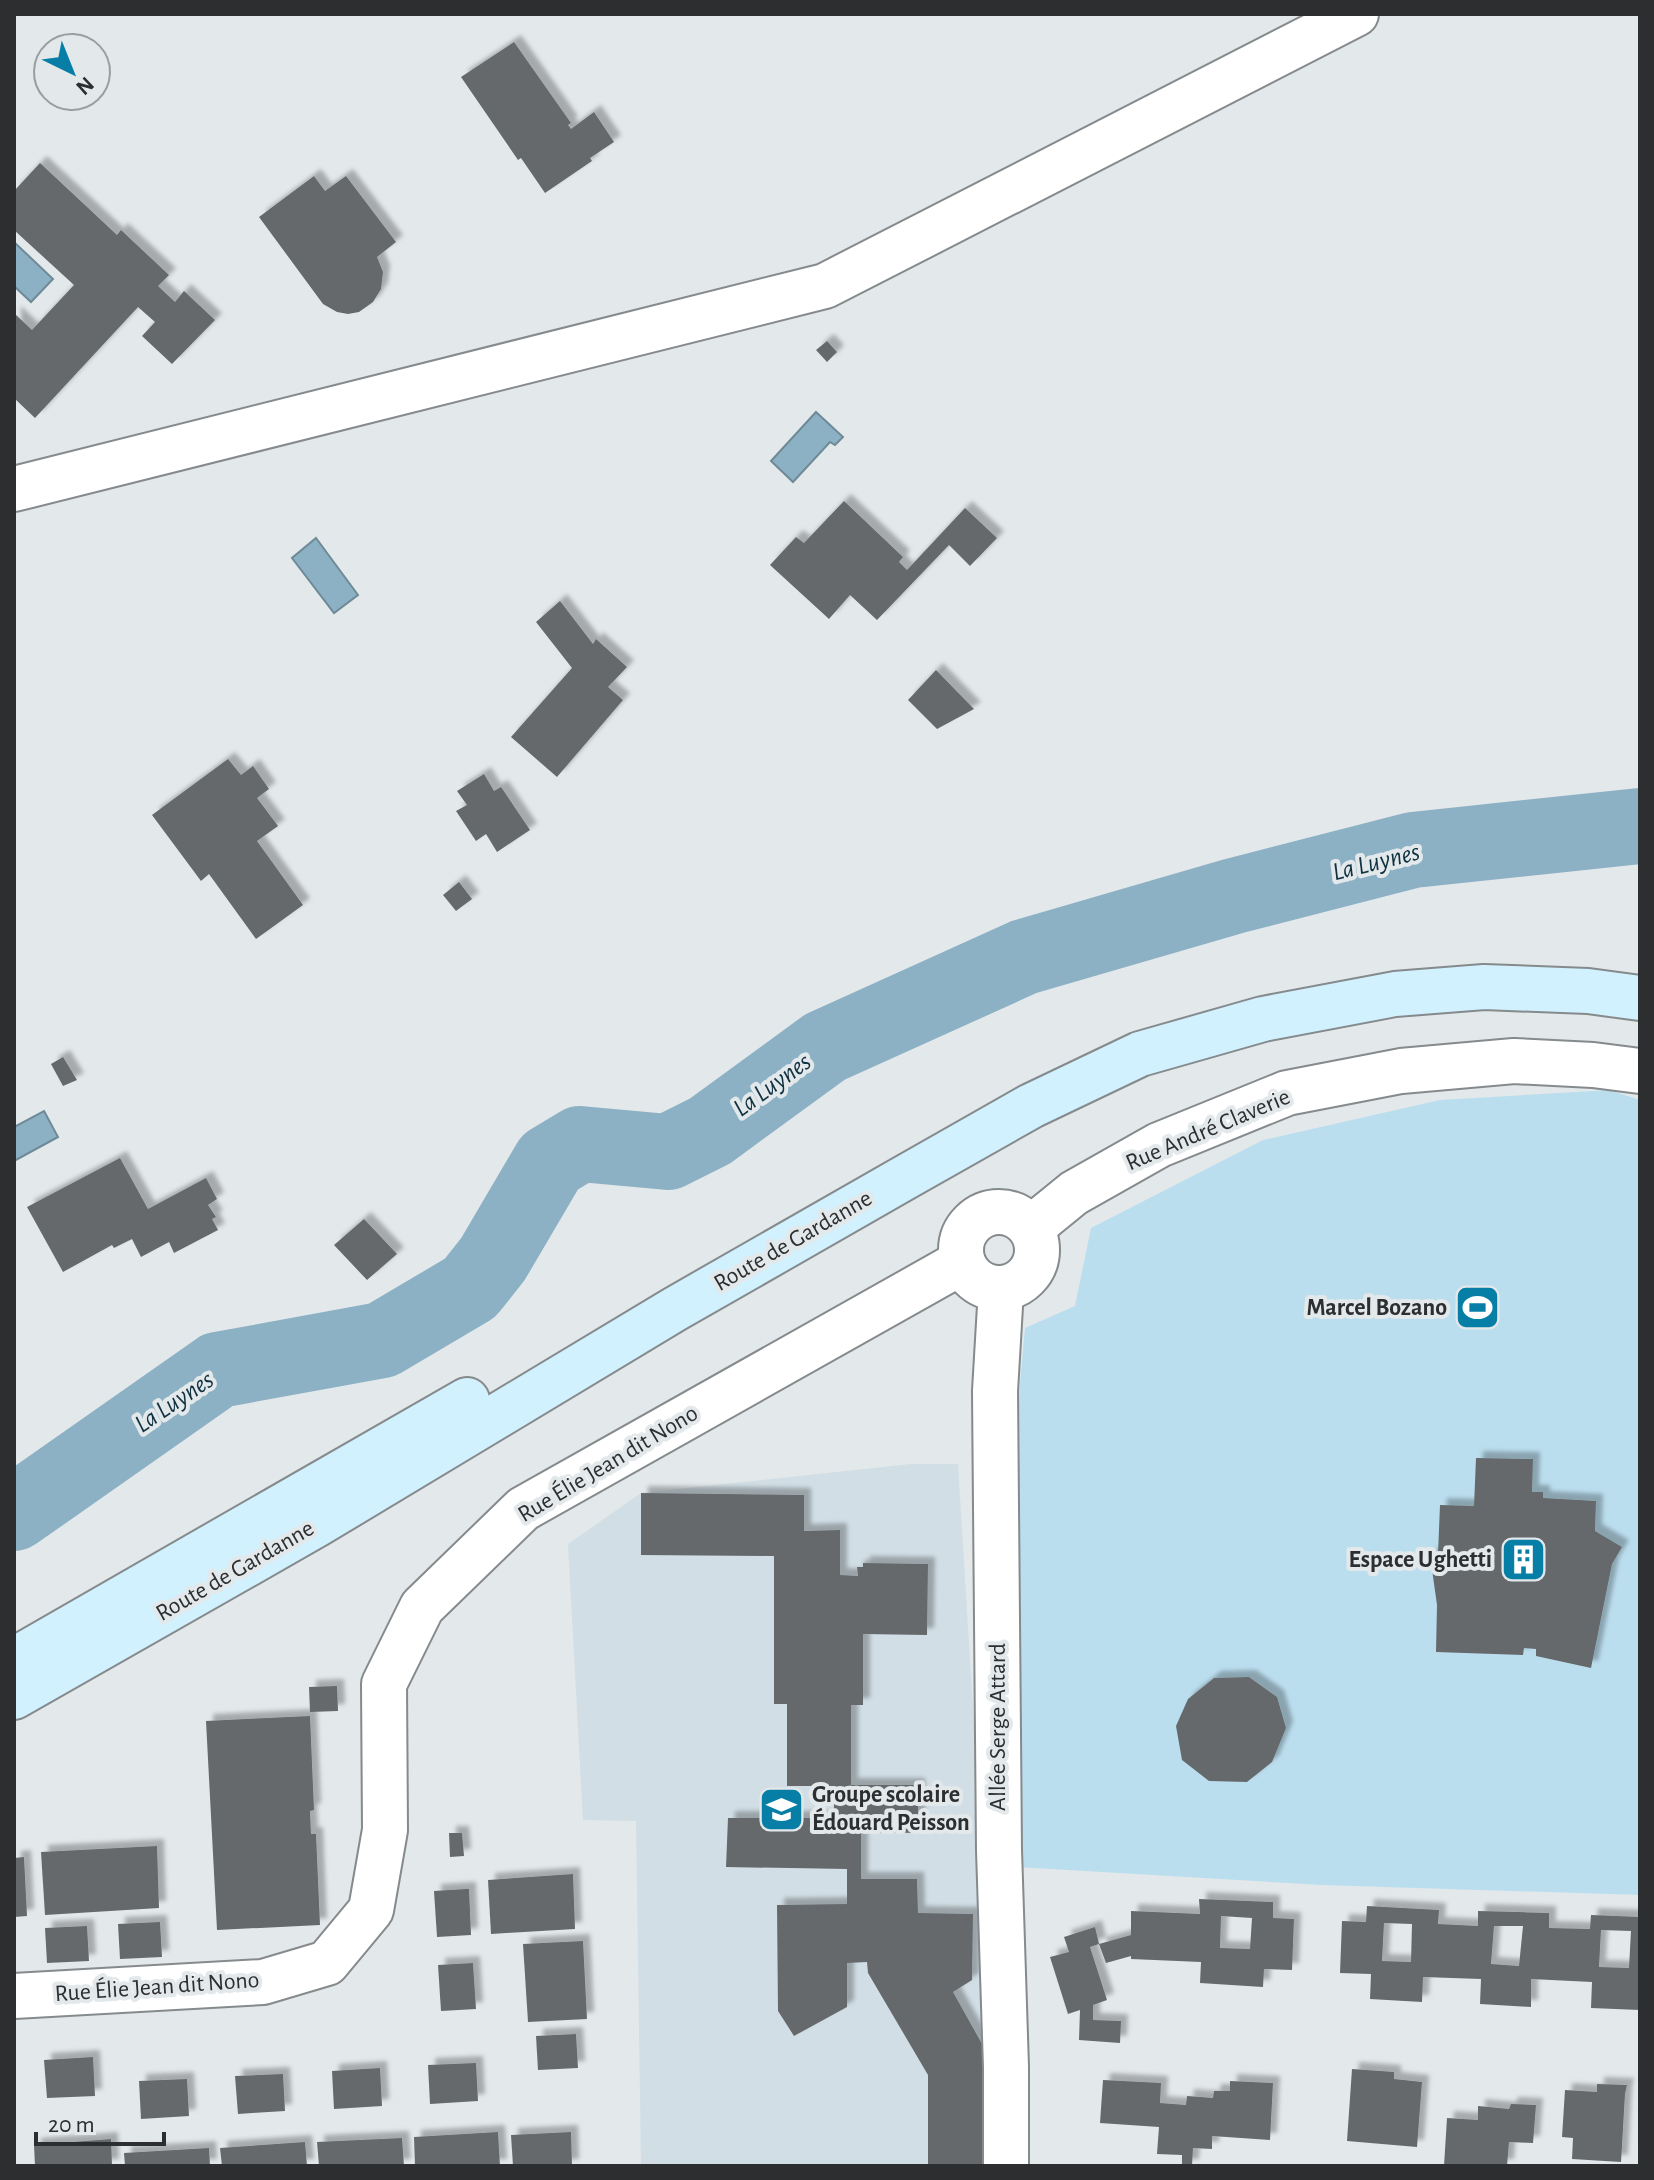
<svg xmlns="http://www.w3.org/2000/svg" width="1654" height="2180" font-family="'Alegreya Sans',sans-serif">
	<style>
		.built { fill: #d1dee5 }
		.green { fill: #bbdeef }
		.water { fill: #8cb1c4; stroke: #6f8a97; stroke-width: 2 }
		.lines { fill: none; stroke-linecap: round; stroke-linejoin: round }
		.river { stroke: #8cb1c4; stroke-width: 76 }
		.building { fill: #65696c; fill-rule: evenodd; filter: url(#shadow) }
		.minor-casing { stroke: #858a8c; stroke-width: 48 }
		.secondary-casing { stroke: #858a8c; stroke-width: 48 }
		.minor { stroke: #fff; stroke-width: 44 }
		.secondary { stroke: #d2f1fe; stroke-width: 44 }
		.labels { text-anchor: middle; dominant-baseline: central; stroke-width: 8; stroke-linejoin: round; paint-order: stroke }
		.street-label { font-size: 24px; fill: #2c2e2f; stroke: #e3e8eb }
		.poi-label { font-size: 24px; font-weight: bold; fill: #2c2e2f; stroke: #e3e8eb; text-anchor: end }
		.water-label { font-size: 26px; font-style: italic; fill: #0f3140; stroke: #e3e8eb }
	</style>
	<defs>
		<filter id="shadow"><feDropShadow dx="7" dy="-7" stdDeviation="2" flood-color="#0004"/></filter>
	</defs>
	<rect width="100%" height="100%" fill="#e3e8eb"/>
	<path class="built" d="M 911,1464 L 958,1464 L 992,2019 L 992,2166 L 641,2166 L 636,1821 L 583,1820 L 568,1544 L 641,1493 Z"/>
	<path class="green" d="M 1609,1090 L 1640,1100 L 1640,1895 L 1322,1885 L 1017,1867 L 1016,1429 L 1025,1328 L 1075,1306 L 1091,1228 L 1263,1140 L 1440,1100 Z"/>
	<g class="water">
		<path d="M 14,242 L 53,279 L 31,302 L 14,286 Z"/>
		<path d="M 816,412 L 843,437 L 835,445 L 830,442 L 793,482 L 771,461 Z"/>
		<path d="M 316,538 L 358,595 L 334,613 L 292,558 Z"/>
		<path d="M 44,1111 L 58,1137 L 14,1161 L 14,1127 Z"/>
	</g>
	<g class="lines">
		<path class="river" d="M 14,1513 L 218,1370 L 382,1340 L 470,1288 L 493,1259 L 550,1162 L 580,1144 L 668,1152 L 710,1131 L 825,1047 L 1024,957 L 1234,896 L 1413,850 L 1640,826"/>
	</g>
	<g class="building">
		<path d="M 514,42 L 571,123 L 568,125 L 571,129 L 594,112 L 614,142 L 590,158 L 592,161 L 545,193 L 521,158 L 518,160 L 461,77 Z"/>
		<path d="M 40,163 L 117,235 L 121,230 L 169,275 L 158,286 L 175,302 L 184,291 L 215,320 L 172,364 L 142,336 L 155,322 L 138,307 L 35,418 L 14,398 L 14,313 L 32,330 L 74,285 L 14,230 L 14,191 Z"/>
		<path d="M 314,176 L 325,191 L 346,176 L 396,242 L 377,257 L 383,272 L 381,289 L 373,302 L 359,312 L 348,314 L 337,312 L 323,304 L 259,217 Z"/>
		<path d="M 827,341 L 837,352 L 827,362 L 816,350 Z"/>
		<path d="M 844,501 L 903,557 L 899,562 L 907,570 L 965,508 L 997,538 L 970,566 L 949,545 L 877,620 L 850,595 L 829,619 L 770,565 L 796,537 L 804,543 Z"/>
		<path d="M 560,601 L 593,644 L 596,639 L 627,667 L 608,687 L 623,700 L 557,777 L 511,737 L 572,668 L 536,622 Z"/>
		<path d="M 936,670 L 974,709 L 937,729 L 908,700 Z"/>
		<path d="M 228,759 L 241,775 L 253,766 L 269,789 L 257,798 L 278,826 L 257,841 L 303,905 L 256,939 L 209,874 L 201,881 L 152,815 Z"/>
		<path d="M 484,774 L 494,791 L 501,787 L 530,830 L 497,852 L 486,834 L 476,841 L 456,811 L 467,805 L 457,791 Z"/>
		<path d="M 459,882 L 472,899 L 456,911 L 443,895 Z"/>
		<path d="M 63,1057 L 77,1080 L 63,1086 L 51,1064 Z"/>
		<path d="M 120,1158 L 148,1209 L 206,1178 L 217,1199 L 208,1205 L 216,1217 L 212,1219 L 218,1230 L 174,1253 L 169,1242 L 141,1257 L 132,1239 L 114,1248 L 112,1245 L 63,1272 L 27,1207 Z"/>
		<path d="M 364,1219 L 397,1254 L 367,1280 L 334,1245 Z"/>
		<path d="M 1476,1458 L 1533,1459 L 1532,1492 L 1543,1492 L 1543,1498 L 1596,1501 L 1595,1531 L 1622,1547 L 1612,1564 L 1591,1668 L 1536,1656 L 1536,1649 L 1524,1648 L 1523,1655 L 1436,1652 L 1437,1605 L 1430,1555 L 1438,1554 L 1440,1505 L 1474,1506 Z"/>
		<path d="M 641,1493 L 804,1495 L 804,1531 L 840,1530 L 840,1575 L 858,1576 L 857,1567 L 863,1567 L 863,1563 L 928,1564 L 927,1635 L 863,1634 L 863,1705 L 851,1705 L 851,1785 L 918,1785 L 918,1833 L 861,1832 L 861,1879 L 917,1879 L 918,1913 L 973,1914 L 972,1980 L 953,1992 L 991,2060 L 990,2166 L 928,2166 L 928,2075 L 868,1973 L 867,1962 L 847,1963 L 847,2007 L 794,2036 L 778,2011 L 777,1905 L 847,1904 L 847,1869 L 726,1867 L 728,1818 L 834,1818 L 834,1786 L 787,1786 L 787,1704 L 774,1704 L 774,1556 L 641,1555 Z"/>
		<path d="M 1249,1677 L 1277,1697 L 1286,1728 L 1272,1762 L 1247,1782 L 1209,1781 L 1182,1760 L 1176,1726 L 1188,1699 L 1214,1678 Z"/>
		<path d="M 337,1686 L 338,1711 L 310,1712 L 309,1687 Z"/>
		<path d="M 310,1716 L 314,1810 L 310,1811 L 311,1834 L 316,1834 L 320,1925 L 217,1930 L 206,1721 Z"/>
		<path d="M 449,1833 L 462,1833 L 464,1856 L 450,1857 Z"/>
		<path d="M 157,1846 L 159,1908 L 45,1915 L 41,1852 Z"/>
		<path d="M 24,1857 L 27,1916 L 14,1917 L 14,1858 Z"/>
		<path d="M 573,1874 L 575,1929 L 491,1934 L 488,1880 Z"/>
		<path d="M 466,1889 L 469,1889 L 471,1935 L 437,1937 L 434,1891 Z"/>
		<path d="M 1199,1899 L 1273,1902 L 1273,1918 L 1294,1919 L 1292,1970 L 1264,1969 L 1263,1987 L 1200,1983 L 1201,1962 L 1131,1959 L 1131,1956 L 1106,1963 L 1099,1944 L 1090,1947 L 1107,2000 L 1093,2005 L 1093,2020 L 1121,2021 L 1120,2043 L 1079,2040 L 1080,2010 L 1068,2014 L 1050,1957 L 1069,1952 L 1064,1937 L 1095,1927 L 1099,1944 L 1131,1935 L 1131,1911 L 1200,1914 ZM 1221,1916 L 1252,1918 L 1250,1949 L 1220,1948 Z"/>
		<path d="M 1367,1906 L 1439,1910 L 1438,1924 L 1478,1926 L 1478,1911 L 1549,1913 L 1549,1928 L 1590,1929 L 1591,1915 L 1640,1917 L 1640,2010 L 1591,2008 L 1592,1982 L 1531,1979 L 1531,2007 L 1480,2004 L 1481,1979 L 1423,1977 L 1422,2002 L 1370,1999 L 1371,1974 L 1340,1973 L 1342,1921 L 1366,1922 ZM 1384,1923 L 1412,1924 L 1411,1962 L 1382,1961 ZM 1494,1926 L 1523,1926 L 1519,1966 L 1491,1964 ZM 1601,1930 L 1631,1931 L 1629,1968 L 1599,1967 Z"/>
		<path d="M 160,1922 L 162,1957 L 120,1959 L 118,1924 Z"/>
		<path d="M 87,1926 L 89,1961 L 47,1963 L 45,1928 Z"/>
		<path d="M 583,1941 L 587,2019 L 528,2022 L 523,1944 Z"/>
		<path d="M 473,1963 L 476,2009 L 441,2011 L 438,1965 Z"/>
		<path d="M 576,2034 L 578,2068 L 538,2070 L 536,2036 Z"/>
		<path d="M 93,2057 L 95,2096 L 47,2098 L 44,2060 Z"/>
		<path d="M 476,2063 L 478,2101 L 430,2104 L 428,2065 Z"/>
		<path d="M 380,2068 L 382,2106 L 334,2109 L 332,2071 Z"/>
		<path d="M 1352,2069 L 1394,2072 L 1394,2079 L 1422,2082 L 1417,2147 L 1347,2141 Z"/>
		<path d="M 283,2074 L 285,2111 L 238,2114 L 235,2076 Z"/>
		<path d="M 187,2079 L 189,2116 L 141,2119 L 139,2081 Z"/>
		<path d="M 1103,2080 L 1161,2083 L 1160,2103 L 1186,2105 L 1187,2096 L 1213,2098 L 1214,2091 L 1230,2091 L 1230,2081 L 1273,2083 L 1270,2140 L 1212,2136 L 1212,2149 L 1193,2148 L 1192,2166 L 1182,2166 L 1182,2155 L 1157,2154 L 1159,2127 L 1100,2123 Z"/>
		<path d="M 1597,2084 L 1627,2085 L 1625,2094 L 1621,2162 L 1572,2159 L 1573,2138 L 1562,2137 L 1565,2090 L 1597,2092 Z"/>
		<path d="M 1511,2104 L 1536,2105 L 1533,2143 L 1509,2142 L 1507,2166 L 1444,2166 L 1447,2118 L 1478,2120 L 1478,2106 L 1509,2109 Z"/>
		<path d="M 498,2132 L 500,2166 L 415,2166 L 414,2137 Z"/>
		<path d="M 571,2132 L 572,2166 L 513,2166 L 511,2135 Z"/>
		<path d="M 402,2138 L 404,2166 L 319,2166 L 317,2142 Z"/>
		<path d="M 111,2139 L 112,2166 L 35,2166 L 34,2145 Z"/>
		<path d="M 305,2142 L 307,2166 L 222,2166 L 220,2148 Z"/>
		<path d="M 209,2148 L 210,2166 L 125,2166 L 124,2153 Z"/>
	</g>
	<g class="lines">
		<defs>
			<g id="minor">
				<path d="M 14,489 L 825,286 L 1356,14"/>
				<circle cx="999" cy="1250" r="38"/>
				<path d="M 1031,1228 L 1074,1193 L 1159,1145 L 1287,1093 L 1401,1071 L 1514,1061 L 1593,1065 L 1640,1071"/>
				<path d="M 1001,1289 L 995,1391 L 999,1850 L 1006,2067 L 1006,2166"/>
				<path d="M 14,1996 L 263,1982 L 327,1963 L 371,1910 L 385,1830 L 384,1684 L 422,1607 L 523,1509 L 962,1262"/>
			</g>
			<g id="secondary">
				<path d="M 14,1660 L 467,1400"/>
				<path d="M 14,1697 L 316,1525 L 675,1309 L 904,1178 L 1031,1106 L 1140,1054 L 1263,1019 L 1395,994 L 1484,987 L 1588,991 L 1640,998"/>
			</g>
		</defs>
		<use href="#minor" class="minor-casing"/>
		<use href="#secondary" class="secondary-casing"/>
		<use href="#minor" class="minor"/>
		<use href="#secondary" class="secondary"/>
	</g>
	<defs>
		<symbol id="stadium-square" viewBox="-11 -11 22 22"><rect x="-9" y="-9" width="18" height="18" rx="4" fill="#067ea5" stroke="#e3e8eb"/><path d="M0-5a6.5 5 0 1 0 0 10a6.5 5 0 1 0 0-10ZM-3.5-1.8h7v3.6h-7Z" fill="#fff"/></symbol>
		<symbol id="building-square" viewBox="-11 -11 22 22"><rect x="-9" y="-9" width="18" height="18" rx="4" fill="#067ea5" stroke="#e3e8eb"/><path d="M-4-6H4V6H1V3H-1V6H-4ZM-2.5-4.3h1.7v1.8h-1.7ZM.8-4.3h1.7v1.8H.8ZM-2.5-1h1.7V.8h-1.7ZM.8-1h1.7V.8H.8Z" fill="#fff"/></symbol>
		<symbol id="school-square" viewBox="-11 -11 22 22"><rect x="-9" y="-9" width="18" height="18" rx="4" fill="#067ea5" stroke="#e3e8eb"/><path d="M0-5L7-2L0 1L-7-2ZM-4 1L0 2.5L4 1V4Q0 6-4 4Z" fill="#fff"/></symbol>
	</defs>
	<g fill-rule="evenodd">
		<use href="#stadium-square" x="1452" y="1282" width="51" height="51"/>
		<use href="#building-square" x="1498" y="1534" width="51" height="51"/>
		<use href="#school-square" x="756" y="1784" width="51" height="51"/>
	</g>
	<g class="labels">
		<g class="street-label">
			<text transform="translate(1208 1130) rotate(-23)">Rue André Claverie</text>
			<text transform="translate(793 1241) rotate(-30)">Route de Gardanne</text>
			<text transform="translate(608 1464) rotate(-31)">Rue Élie Jean dit Nono</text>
			<text transform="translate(235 1571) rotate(-30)">Route de Gardanne</text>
			<text transform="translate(998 1727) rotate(-90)">Allée Serge Attard</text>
			<text transform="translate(157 1987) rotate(-4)">Rue Élie Jean dit Nono</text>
		</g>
		<g class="poi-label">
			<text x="1447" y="1308">Marcel Bozano</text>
			<text x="1492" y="1560">Espace Ughetti</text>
			<text x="812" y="1795" text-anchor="start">Groupe scolaire<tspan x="812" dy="28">Édouard Peisson</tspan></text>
		</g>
		<g class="water-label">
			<text transform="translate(1376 862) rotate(-14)">La Luynes</text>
			<text transform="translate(772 1085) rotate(-36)">La Luynes</text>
			<text transform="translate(174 1402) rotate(-34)">La Luynes</text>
		</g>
	</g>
	<rect width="1654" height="2180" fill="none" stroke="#2c2e2f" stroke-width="32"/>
	<g transform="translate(72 72) rotate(137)"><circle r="38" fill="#e3e8eb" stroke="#9a9ea0" stroke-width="2"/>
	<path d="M0-6L14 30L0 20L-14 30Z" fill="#067ea5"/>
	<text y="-12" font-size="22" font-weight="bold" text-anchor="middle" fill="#2c2e2f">N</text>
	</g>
	<path d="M36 2132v12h128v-12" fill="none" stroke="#2c2e2f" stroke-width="4"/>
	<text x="48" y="2132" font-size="24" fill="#2c2e2f" stroke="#e3e8eb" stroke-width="6" paint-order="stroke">20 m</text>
</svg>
